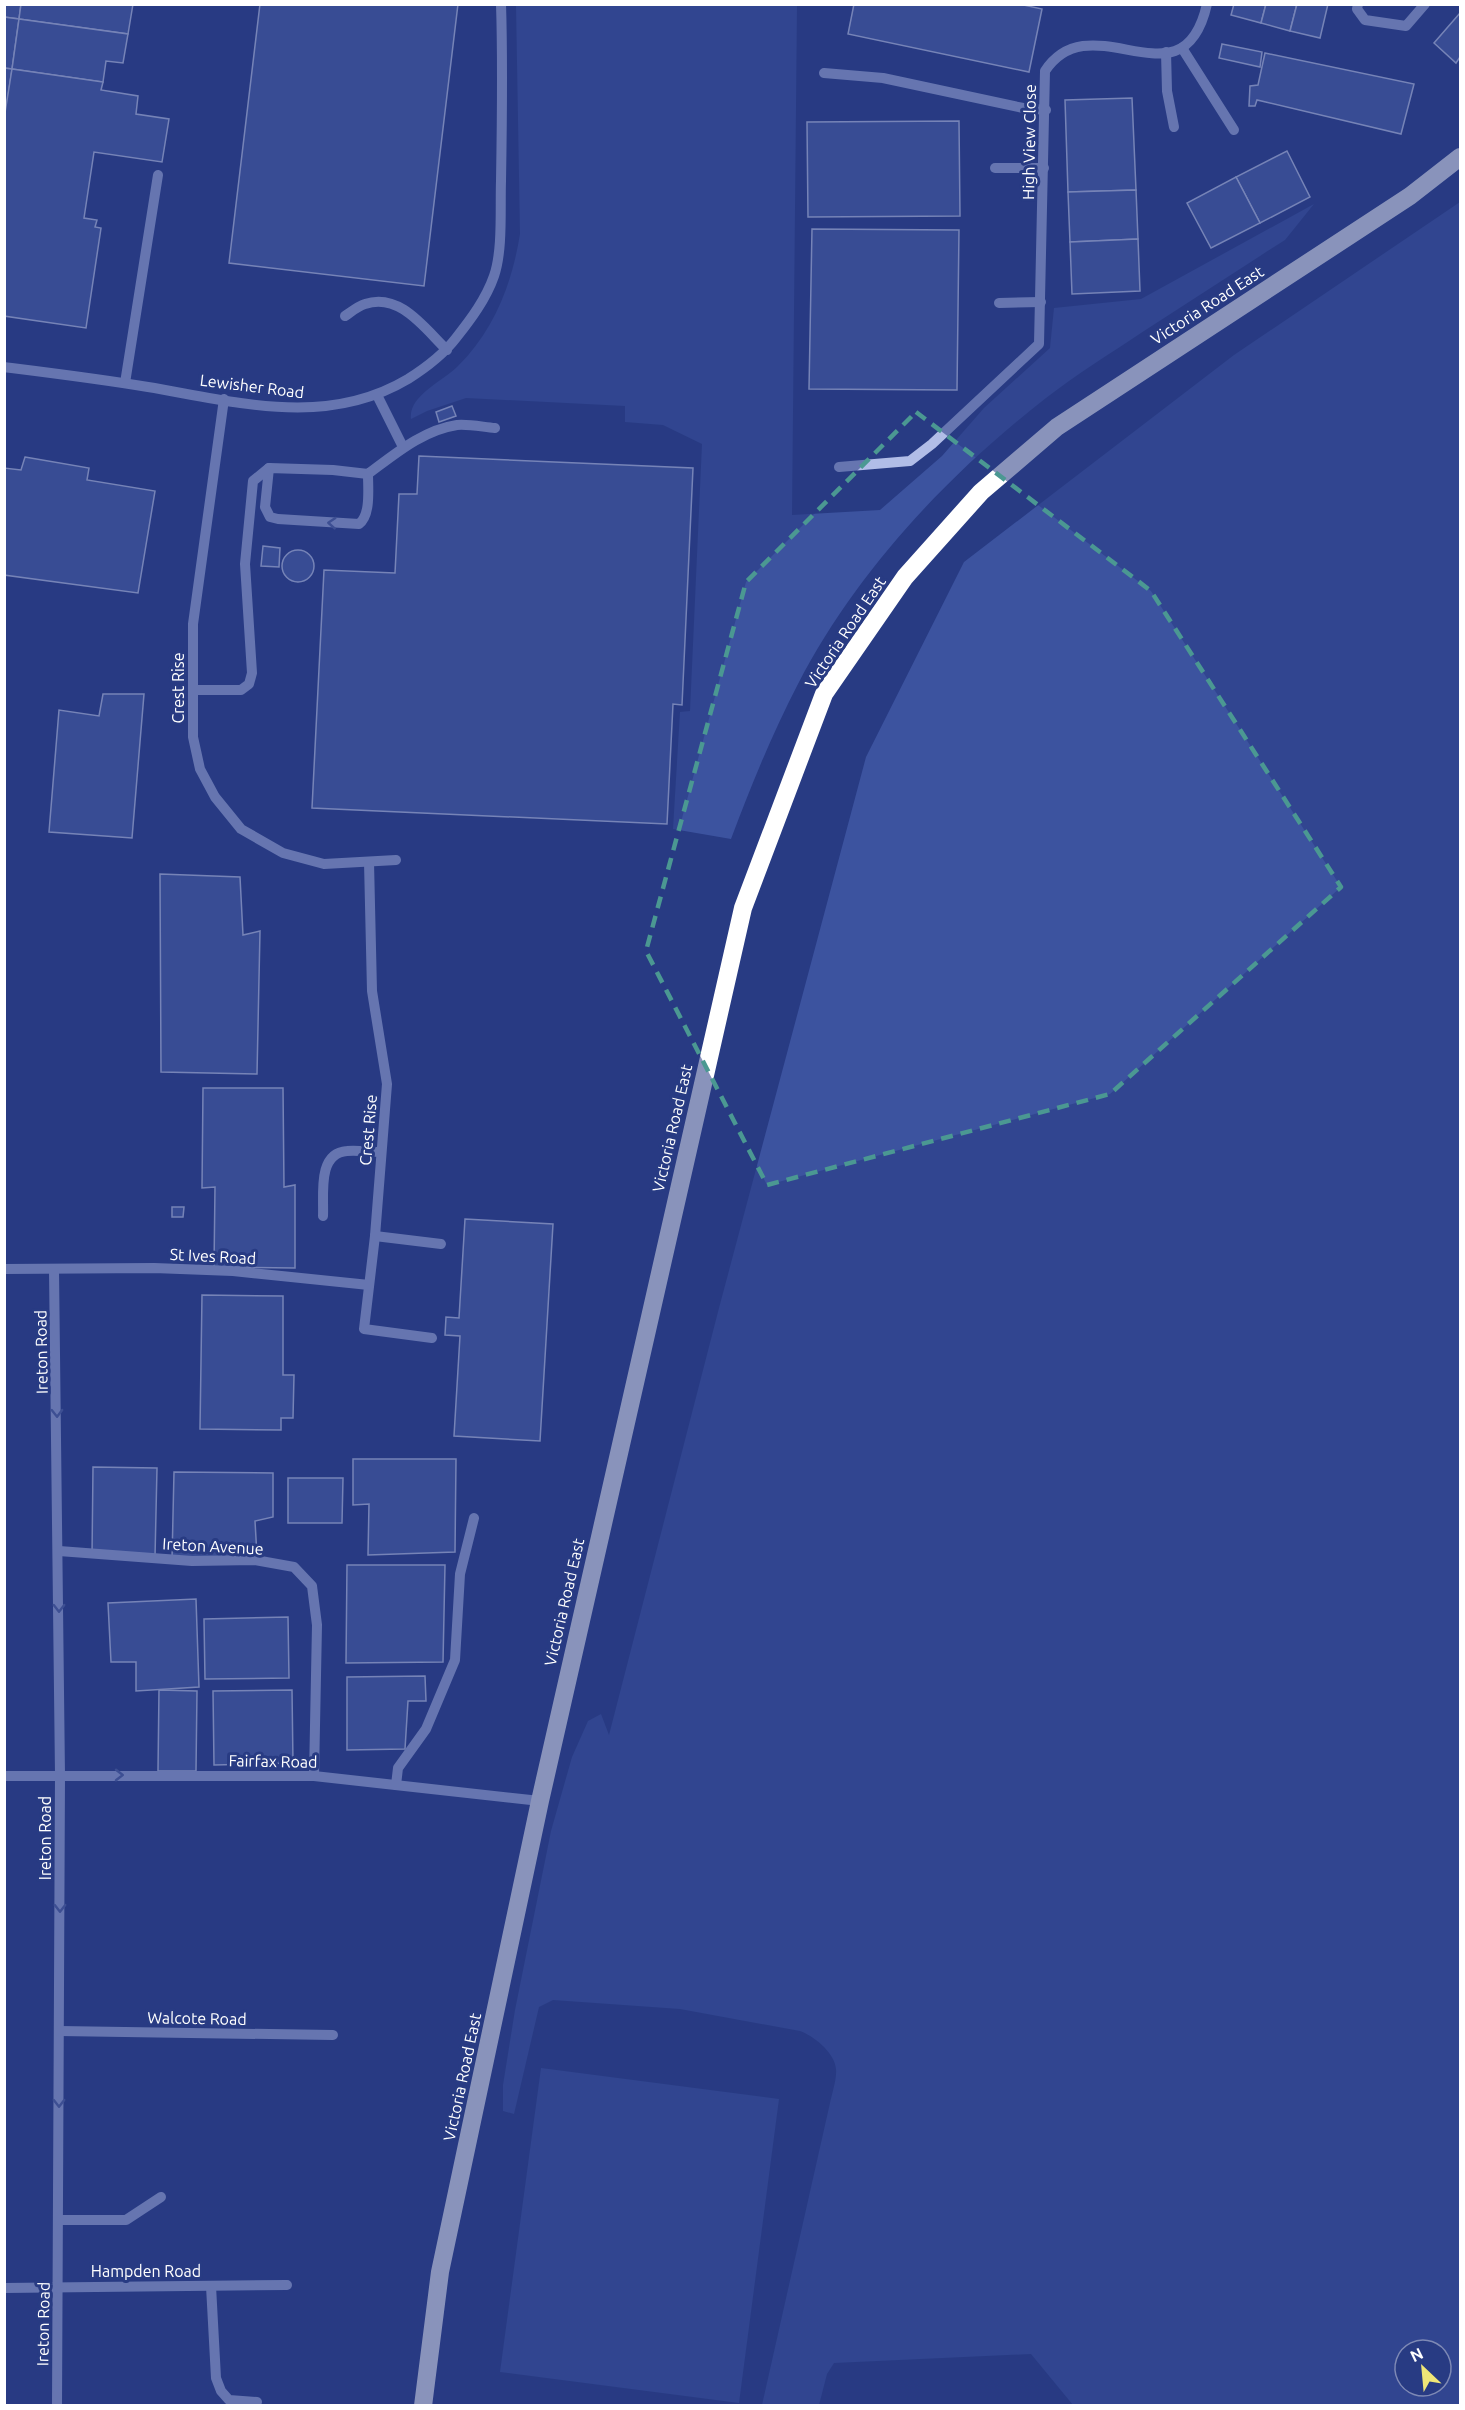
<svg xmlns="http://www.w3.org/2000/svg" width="1465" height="2410" font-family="Ubuntu,sans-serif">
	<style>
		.green { fill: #3c539f; fill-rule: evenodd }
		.building { fill: #4c62a9; stroke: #d4dcf5; stroke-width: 1.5 }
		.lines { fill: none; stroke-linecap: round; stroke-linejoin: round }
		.minor { stroke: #b1bde7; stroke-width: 10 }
		.highway { stroke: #fff; stroke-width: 18 }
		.oneway { stroke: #5868a6 }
		.marked { fill: none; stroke: #4b9892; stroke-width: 4.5; stroke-dasharray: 12 8; stroke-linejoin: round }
		.labels { text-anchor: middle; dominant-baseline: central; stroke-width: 6; stroke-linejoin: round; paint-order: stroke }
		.street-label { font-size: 16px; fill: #fff; stroke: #283b83 }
	</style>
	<rect width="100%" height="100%" fill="#283b83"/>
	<g class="green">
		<path d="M 516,5 L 797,5 L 792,515 L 880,510 L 942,456 L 984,408 L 1050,348 L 1054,308 L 1141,299 L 1314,204 L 1285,240 C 1238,270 1191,301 1144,331 C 1111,353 1077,374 1046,398 C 947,475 856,572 798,684 C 772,734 751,786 731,839 L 673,829 L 680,712 L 690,711 L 702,444 L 663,425 L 625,422 L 625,406 L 466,398 L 427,411 L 411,419 C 408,396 443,381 458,366 C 494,330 512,284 520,234 Z"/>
		<path d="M 1460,202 L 1460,2405 L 1073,2405 L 1031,2354 L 834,2363 L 827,2374 L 819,2405 L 762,2405 L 830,2103 C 832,2093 837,2079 836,2069 C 835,2053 814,2036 800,2031 L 680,2009 L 553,2000 L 539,2007 L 514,2114 L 503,2111 L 503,2085 L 515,2010 L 551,1831 L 572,1757 L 588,1721 L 601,1714 L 609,1735 L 719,1308 L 866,757 L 964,562 L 1234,355 ZM 1405,2350 L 1441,2350 L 1441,2386 L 1405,2386 Z"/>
		<path d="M 541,2068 L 779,2099 L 739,2403 L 500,2372 Z"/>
	</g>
	<g class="building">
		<path d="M 4,4 L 21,4 L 19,19 L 4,17 Z"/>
		<path d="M 21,4 L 133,4 L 128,34 L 19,19 Z"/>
		<path d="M 260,4 L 458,4 L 424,286 L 229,263 Z"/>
		<path d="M 854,4 L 1019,4 L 1042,9 L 1029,72 L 848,34 Z"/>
		<path d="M 1234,4 L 1266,4 L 1261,23 L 1231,15 Z"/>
		<path d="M 1266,4 L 1297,4 L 1290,31 L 1261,23 Z"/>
		<path d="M 1297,4 L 1328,4 L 1320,38 L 1290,31 Z"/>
		<path d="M 1460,13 L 1460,57 L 1456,63 L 1434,43 Z"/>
		<path d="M 4,17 L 19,19 L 12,69 L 4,68 Z"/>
		<path d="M 19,19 L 128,34 L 123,63 L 106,61 L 103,82 L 12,69 Z"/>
		<path d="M 1222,44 L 1262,52 L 1260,67 L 1219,58 Z"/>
		<path d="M 1265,53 L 1414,84 L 1401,134 L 1257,100 L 1255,106 L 1249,106 L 1250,86 L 1258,85 Z"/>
		<path d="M 4,68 L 12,69 L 5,117 L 4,117 Z"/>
		<path d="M 12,69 L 103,82 L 101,90 L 138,96 L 136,114 L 169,119 L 162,162 L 94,152 L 84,218 L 97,220 L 95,227 L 101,228 L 86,328 L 4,316 L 4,119 Z"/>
		<path d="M 1132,98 L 1136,190 L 1068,192 L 1065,100 Z"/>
		<path d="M 959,121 L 960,216 L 808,217 L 807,122 Z"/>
		<path d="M 1287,151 L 1310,197 L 1260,223 L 1236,177 Z"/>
		<path d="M 1236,177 L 1260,223 L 1211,248 L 1187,203 Z"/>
		<path d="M 1136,190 L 1138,239 L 1070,242 L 1068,192 Z"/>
		<path d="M 812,229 L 959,230 L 957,390 L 809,389 Z"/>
		<path d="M 1138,239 L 1140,291 L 1072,294 L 1070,242 Z"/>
		<path d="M 452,406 L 456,416 L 439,422 L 436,412 Z"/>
		<path d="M 419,456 L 693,468 L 682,705 L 673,704 L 667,824 L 312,808 L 324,570 L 395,573 L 399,494 L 417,494 Z"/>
		<path d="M 25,457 L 89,468 L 87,480 L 155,491 L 138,593 L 4,575 L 4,468 L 21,470 Z"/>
		<path d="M 263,546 L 280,548 L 279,567 L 261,566 Z"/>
		<circle cx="298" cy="566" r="16"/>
		<path d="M 103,694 L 144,694 L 132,838 L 49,832 L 59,710 L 99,716 Z"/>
		<path d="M 160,874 L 240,877 L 243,935 L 260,931 L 257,1074 L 161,1072 Z"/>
		<path d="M 203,1088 L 283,1088 L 284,1187 L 295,1185 L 295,1268 L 214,1267 L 215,1187 L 202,1188 Z"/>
		<path d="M 172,1207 L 184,1207 L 183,1217 L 172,1217 Z"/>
		<path d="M 465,1219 L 553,1224 L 540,1441 L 454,1436 L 460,1336 L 445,1335 L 446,1317 L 459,1318 Z"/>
		<path d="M 202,1295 L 283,1296 L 283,1375 L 294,1375 L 293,1418 L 281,1418 L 281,1430 L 200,1429 Z"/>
		<path d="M 353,1459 L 456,1459 L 455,1552 L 368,1555 L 369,1504 L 353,1505 Z"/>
		<path d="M 93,1467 L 157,1468 L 155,1557 L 92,1556 Z"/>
		<path d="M 174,1472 L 273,1473 L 273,1517 L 255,1521 L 257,1556 L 172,1559 Z"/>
		<path d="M 288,1478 L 343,1478 L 342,1523 L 288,1523 Z"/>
		<path d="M 347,1565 L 445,1565 L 443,1662 L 346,1663 Z"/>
		<path d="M 196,1599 L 199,1687 L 136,1691 L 136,1662 L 111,1662 L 108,1603 Z"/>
		<path d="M 288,1617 L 289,1678 L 205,1679 L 204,1619 Z"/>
		<path d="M 425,1676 L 426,1701 L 408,1701 L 405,1749 L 347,1750 L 347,1677 Z"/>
		<path d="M 159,1690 L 197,1691 L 196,1771 L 158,1771 Z"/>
		<path d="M 292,1690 L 293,1763 L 214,1765 L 213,1691 Z"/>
	</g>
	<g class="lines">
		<g class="minor">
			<path d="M 1358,4 L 1357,9 L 1365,20 L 1406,26 L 1425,4"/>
			<path d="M 1182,48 L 1234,130"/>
			<path d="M 1166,52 L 1167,91 L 1174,127"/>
			<path d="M 824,73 L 883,78 L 1023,108 L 1046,110"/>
			<path d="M 995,168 L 1044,168"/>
			<path d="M 999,303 L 1041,302"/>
			<path d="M 345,316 C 351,312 358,306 365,304 C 400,292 425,329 447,350"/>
			<path d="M 4,367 C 52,373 101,379 148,387 C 237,402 326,428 408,379 C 427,367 443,355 456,338 C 471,319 486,299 494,276 C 503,250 500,209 501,181 C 502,122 503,63 501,4"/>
			<path d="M 125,383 L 158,175"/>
			<path d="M 377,395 L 403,447"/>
			<path d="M 224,399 L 193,624 L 193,737 L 200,769 L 215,797 L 241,829 L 283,853 L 324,864 L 396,860"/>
			<path d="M 839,467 L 910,461 L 932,444 L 1039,344 L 1045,71 C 1092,0 1183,111 1207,4"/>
			<path d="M 269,468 L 265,507 L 270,517 L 278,519 L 359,524 C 371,515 368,489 368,474"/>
			<path d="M 193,690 L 241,690 L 249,684 L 252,673 L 245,564 L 253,481 L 269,468 L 333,470 L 368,474 C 395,454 423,430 457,425 C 469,424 483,427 495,428"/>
			<path d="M 369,862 L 372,991 L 387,1084 L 375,1236 L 364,1329 L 432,1338"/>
			<path d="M 323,1216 C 324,1195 317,1153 347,1151 C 358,1150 370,1152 381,1152"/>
			<path d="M 375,1236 L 441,1244"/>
			<path d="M 4,1269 L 154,1268 L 233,1271 L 369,1285"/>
			<path d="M 54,1270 L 60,1775 L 57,2406"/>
			<path d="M 59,1551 L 192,1561 L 255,1560 L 294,1567 L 312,1586 L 317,1625 L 314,1776"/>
			<path d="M 4,1776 L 314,1776 L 540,1801"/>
			<path d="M 396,1785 L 398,1768 L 426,1729 L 455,1660 L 460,1574 L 474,1518"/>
			<path d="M 59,2031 L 333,2035"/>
			<path d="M 59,2220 L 126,2220 L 161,2197"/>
			<path d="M 211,2286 L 216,2378 L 221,2391 L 229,2400 L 257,2402"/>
			<path d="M 4,2288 L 287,2285"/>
		</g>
		<path class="highway" d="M 423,2406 L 440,2272 L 540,1801 L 743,908 L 824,694 L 905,577 L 981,492 L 1057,427 L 1410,196 L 1460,157"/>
	</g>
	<defs><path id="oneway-chevron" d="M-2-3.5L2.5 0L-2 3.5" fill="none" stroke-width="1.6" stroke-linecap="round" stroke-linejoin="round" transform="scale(1.5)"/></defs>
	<g class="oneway">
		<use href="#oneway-chevron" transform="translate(332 523) rotate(-176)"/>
		<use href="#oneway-chevron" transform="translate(57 1413) rotate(89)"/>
		<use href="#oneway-chevron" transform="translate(59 1608) rotate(90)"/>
		<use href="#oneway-chevron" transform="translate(119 1775)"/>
		<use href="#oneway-chevron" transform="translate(60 1908) rotate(90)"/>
		<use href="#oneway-chevron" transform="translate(59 2103) rotate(90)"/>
	</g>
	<path d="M0 0H1465V2410H0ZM 916,412 L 1151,591 L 1341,887 L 1110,1094 L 767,1185 L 646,951 L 746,582 Z" fill="#283b83" fill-opacity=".55" fill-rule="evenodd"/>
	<path class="marked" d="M 916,412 L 1151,591 L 1341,887 L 1110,1094 L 767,1185 L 646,951 L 746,582 Z"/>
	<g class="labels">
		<g class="street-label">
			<text transform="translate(1029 142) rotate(-89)">High View Close</text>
			<text transform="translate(1207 305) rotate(-33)">Victoria Road East</text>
			<text transform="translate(252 386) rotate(7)">Lewisher Road</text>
			<text transform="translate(845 632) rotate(-56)">Victoria Road East</text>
			<text transform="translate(178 688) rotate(-90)">Crest Rise</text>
			<text transform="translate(672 1128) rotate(-77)">Victoria Road East</text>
			<text transform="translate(368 1130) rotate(-85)">Crest Rise</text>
			<text transform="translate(213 1256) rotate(3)">St Ives Road</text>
			<text transform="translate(41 1352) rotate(-91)">Ireton Road</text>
			<text transform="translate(213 1546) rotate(3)">Ireton Avenue</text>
			<text transform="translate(564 1602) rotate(-77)">Victoria Road East</text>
			<text transform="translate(273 1761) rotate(1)">Fairfax Road</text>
			<text transform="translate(45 1838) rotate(-90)">Ireton Road</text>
			<text transform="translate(197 2018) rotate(1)">Walcote Road</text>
			<text transform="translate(462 2077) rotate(-78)">Victoria Road East</text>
			<text x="146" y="2271">Hampden Road</text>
			<text transform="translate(43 2324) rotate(-89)">Ireton Road</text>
		</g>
	</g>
	<rect width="1465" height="2410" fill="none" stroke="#ffffff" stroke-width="12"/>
	<g transform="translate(1423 2368) rotate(334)"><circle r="28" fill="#283b83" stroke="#7e89b5" stroke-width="1.5"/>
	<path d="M0-4.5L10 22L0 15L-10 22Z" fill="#efe677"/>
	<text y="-9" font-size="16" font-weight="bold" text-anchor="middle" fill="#ffffff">N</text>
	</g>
</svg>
